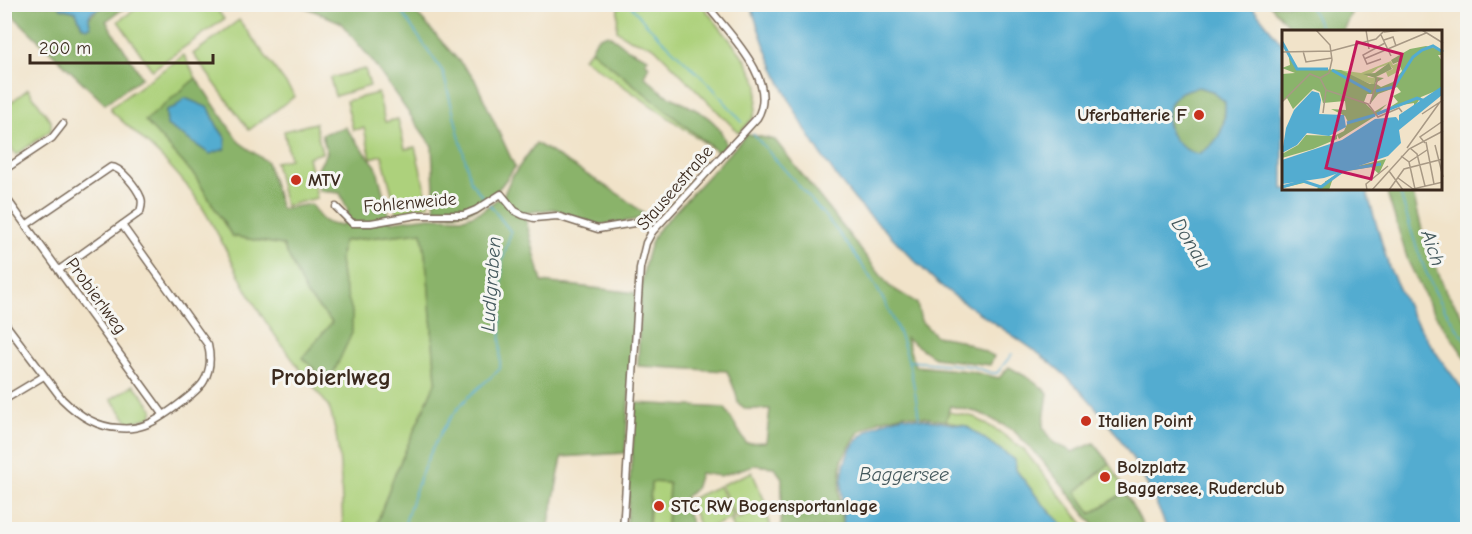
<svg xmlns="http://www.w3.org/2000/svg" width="1472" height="534" font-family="'Comic Neue',sans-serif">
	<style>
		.green { fill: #add17b; stroke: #747e4c; stroke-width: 1.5 }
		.forest { fill: #8ab36b; stroke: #626e44; stroke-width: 1.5; fill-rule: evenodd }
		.water { fill: #53acd0; stroke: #476b77; stroke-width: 1.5; fill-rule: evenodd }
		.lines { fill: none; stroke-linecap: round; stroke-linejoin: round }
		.stream { stroke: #53acd0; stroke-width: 1.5 }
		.minor-casing { stroke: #7b6b5a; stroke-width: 9 }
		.minor { stroke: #fff; stroke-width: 6 }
		.poi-dot { fill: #c8321e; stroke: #f6f6f2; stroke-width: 2 }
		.labels { text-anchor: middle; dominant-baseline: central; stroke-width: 6; stroke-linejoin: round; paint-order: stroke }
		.poi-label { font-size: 18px; font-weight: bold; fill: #3b2a1e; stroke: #f6f6f2; text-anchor: start }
		.street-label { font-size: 18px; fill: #3b2a1e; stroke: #f6f6f2 }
		.water-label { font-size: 20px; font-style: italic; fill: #43585c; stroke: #f6f6f2 }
		.district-label { font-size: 24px; font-weight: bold; fill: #3b2a1e; stroke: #f6f6f2 }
		.inset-river { fill: none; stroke: #53acd0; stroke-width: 3 }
		.inset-road { fill: none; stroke: #a89985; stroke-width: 1.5 }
		.view { fill: #c2185b; fill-opacity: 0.15; stroke: #c2185b; stroke-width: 3 }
		.inset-edge { fill: none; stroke: #3b2a1e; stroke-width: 3 }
	</style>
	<rect width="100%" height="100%" fill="#f6f6f2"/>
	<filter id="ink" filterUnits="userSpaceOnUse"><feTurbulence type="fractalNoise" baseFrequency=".0167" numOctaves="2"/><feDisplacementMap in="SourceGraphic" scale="12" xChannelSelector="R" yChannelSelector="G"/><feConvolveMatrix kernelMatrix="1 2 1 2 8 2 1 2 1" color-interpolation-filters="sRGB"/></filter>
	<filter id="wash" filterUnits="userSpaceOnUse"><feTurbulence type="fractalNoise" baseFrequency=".008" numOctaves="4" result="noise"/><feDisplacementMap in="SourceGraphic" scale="24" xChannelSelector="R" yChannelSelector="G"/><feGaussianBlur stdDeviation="1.35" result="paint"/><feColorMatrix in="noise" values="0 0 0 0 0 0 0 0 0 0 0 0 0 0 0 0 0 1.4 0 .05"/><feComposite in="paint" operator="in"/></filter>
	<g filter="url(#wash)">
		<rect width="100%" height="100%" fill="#f1e3c9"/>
		<g class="green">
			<path d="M 142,5 L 214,5 L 224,19 L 152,70 L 118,21 Z"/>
			<path d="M 621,5 L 702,5 L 745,59 L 758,84 L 756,109 L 753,118 L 739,133 L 655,48 C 640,39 630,44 617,30 L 618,7 Z"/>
			<path d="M 239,20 L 295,96 L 249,130 L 193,54 Z"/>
			<path d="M 591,50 L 719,153 L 583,58 Z"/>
			<path d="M 184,55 L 196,78 L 146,121 L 195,176 L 232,236 L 283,245 L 307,295 L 332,322 L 328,382 L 342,278 L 340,259 L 343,241 L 422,232 L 428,277 L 436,381 L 392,481 L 375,529 L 343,529 C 341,489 342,446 329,407 C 302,371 272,335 250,296 C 231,262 217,227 194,195 C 171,163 140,137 111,111 L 111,107 Z"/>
			<path d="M 365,69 L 370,86 L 335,96 L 330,78 Z"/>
			<path d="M 28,89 L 51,121 L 51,130 L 16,155 L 5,138 L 5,107 Z"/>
			<path d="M 378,93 L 385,122 L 398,119 L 405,149 L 415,147 L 429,205 L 397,213 L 382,155 L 371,158 L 364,128 L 353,130 L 346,101 Z"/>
			<path d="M 315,123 L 322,153 L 308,157 L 317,198 L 285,206 L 275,162 L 290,159 L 284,131 Z"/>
			<path d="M 134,385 L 153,409 L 151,417 L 129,423 L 111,399 Z"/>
			<path d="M 948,412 L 974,417 L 998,431 L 1024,450 L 1087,529 L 1067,529 L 1041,502 L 1016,470 L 1015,460 L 966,426 L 946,421 Z"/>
			<path d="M 1110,463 L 1125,492 L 1091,514 L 1076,492 Z"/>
			<path d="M 752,472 L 766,504 L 735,517 L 721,485 Z"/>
			<path d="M 651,482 L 669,483 L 667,529 L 649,530 Z"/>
			<path d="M 719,486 L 733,518 L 706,529 L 701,529 L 688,500 Z"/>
			<path d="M 763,508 L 772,529 L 734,529 L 731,522 Z"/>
		</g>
		<g class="forest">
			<path d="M 4,5 L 59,5 L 61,8 L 76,12 L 82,26 C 99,5 102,5 129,5 L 106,21 L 142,77 L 105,104 L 5,8 Z"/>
			<path d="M 300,5 L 409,5 L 474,78 L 515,167 C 502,186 484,211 459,213 C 451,214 443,212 435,212 L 432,146 L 370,58 L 340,22 Z"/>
			<path d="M 1270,5 L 1355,5 L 1342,32 L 1293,31 Z"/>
			<path d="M 608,34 L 628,49 L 648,58 L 645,62 L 649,66 L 644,76 C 650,81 656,87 662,92 C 686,107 718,113 726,144 L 719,153 L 591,50 L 597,38 Z"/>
			<path d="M 196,78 L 239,142 L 267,162 L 281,209 L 311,204 C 319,218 325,226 342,225 L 348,211 L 340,193 L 320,191 L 316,172 L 327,153 L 322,134 L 345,127 L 376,166 L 391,222 L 430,217 L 464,218 L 480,212 L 504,194 L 511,178 L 536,143 L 620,195 L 644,214 L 635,220 L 599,225 L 554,209 L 524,213 L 542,282 L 636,293 L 625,453 L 562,457 L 548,529 L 375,529 L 392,481 L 436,381 L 428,277 L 422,232 L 343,241 L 340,259 L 342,278 L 352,311 L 352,333 L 329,382 L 302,358 L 332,322 L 307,295 L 283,245 L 232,236 L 195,176 L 145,121 ZM 175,107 L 209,108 L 217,126 L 226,139 L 210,154 L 167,125 L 166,110 Z"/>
			<path d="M 1198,87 L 1212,91 L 1225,102 C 1225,126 1221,143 1199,154 C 1194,153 1188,152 1185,150 C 1165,137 1162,108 1180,93 C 1185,89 1193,89 1198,87 Z"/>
			<path d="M 747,134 L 775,140 L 889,286 L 917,303 L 921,321 L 936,336 L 959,340 L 994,356 L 990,365 L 935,358 L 906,338 L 915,366 L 968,371 L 999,378 L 1009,367 L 1034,381 L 1048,393 L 1043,427 L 1054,443 L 1073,452 L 1094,443 L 1110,463 L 1076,492 L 1091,514 L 1125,492 L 1145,529 L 1097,529 L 1041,459 L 1013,430 L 980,413 L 950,406 L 946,421 L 905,414 L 880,420 L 859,432 L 842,459 L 839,495 L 843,529 L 781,529 L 782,478 L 774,467 L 754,465 L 720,476 L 700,473 L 695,489 L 685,497 L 685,507 L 694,529 L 667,529 L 669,483 L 651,482 L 648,529 L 626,530 L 636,403 L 725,408 L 746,443 L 766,442 L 770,409 L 746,409 L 738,403 L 736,393 L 727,371 L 638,366 C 640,325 637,268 656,232 Z"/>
			<path d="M 1386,189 L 1412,189 L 1422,230 L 1446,292 L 1467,322 L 1467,360 L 1431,308 L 1408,261 Z"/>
		</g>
		<g class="water">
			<path d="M 59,5 L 106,5 C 93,12 85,11 91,27 L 86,28 L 82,26 L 76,12 L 61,8 Z"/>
			<path d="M 751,5 L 1251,5 L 1283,45 L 1283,189 L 1366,189 L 1389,267 L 1411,314 L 1439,357 L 1467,395 L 1467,529 L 1167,529 C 1142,464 1102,404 1047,360 C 1013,333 973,312 939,284 C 922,269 906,252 891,236 C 879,224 866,213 855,200 C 810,147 770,72 751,5 ZM 1198,87 L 1212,91 L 1225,102 C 1226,125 1221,143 1198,154 C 1169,147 1155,113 1180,93 C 1185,89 1193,89 1198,87 Z"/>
			<path d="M 185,98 L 209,108 L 217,126 L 226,139 L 225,149 L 210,154 L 167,125 L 166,110 L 175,107 Z"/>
			<path d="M 903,416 L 966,426 L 1015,460 L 1016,470 L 1041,502 L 1067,529 L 844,529 C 838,472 838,431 903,416 Z"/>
		</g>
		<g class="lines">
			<g class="stream">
				<path d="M 396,4 L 443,72 L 471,182 L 486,201"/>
				<path d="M 629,4 L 647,25 L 712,87 L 742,122"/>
				<path d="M 1309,4 L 1323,32"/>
				<path d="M 753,134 C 808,198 870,257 901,338 C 911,364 915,391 919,418"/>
				<path d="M 1399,189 C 1415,246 1430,297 1468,343"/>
				<path d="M 909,361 L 971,366 L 992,373 L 997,373 L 1012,354"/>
				<path d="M 403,530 C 415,488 431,440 459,407 C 471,393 487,381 500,369 L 502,261 L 511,232 L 489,204"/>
			</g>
		</g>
	</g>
	<g filter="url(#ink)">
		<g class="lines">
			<defs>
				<g id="minor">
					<path d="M 4,170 L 52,138 L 63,124"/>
					<path d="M 4,195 L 163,414"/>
					<path d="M 336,207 L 352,223 L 371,223 L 417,215 L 464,215 L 476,210 L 501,194 L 515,211 L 523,215 L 534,218 L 557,216 L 598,229 L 640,222 L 647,226 L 652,232"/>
					<path d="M 26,225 L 111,167 C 121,167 137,188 141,198 C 143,203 141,208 140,212 L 59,270"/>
					<path d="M 4,322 L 62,399 C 77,414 96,427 118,428 C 127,429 137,428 145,425 C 158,421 198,392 204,381 C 211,369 211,358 208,345 L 122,225"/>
					<path d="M 4,400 L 44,376"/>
					<path d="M 623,530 L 640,268 L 646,243 L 652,232 L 757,118 C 780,81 727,32 706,4"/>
				</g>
			</defs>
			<use href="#minor" class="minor-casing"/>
			<use href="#minor" class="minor"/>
		</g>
	</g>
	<g class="poi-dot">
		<circle cx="1199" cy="115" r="6"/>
		<circle cx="296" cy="180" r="6"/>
		<circle cx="1086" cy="421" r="6"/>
		<circle cx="1105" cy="477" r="6"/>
		<circle cx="659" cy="506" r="6"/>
	</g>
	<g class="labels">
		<g class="poi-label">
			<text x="1187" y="115" text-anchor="end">Uferbatterie F</text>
			<text x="308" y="180">MTV</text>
			<text x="1098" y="421">Italien Point</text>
			<text x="1117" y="467">Bolzplatz<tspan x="1117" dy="21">Baggersee, Ruderclub</tspan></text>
			<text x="671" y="506">STC RW Bogensportanlage</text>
		</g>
		<g class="street-label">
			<text transform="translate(675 188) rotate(-49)">Stauseestraße</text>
			<text transform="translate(410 203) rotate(-5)">Fohlenweide</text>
			<text transform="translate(96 296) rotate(54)">Probierlweg</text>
		</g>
		<g class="water-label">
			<text transform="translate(1191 243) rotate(58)">Donau</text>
			<text transform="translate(1433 248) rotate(71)">Aich</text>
			<text transform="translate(491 284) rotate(-86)">Ludlgraben</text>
			<text x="904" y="474">Baggersee</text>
		</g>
		<g class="district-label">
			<text x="331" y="377">Probierlweg</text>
		</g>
	</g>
	<g transform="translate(1282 30)">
		<rect width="160" height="160" fill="#f1e3c9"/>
		<path d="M 109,31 L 111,35 L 116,33 L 119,40 L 106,47 L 104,42 L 111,39 L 107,34 L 96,38 L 85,47 L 93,48 L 92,55 L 49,39 L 79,43 Z" fill="#add17b"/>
		<path d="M 144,16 L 160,20 L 160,25 L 156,25 L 160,31 L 160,56 L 156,60 L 139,67 L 131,79 L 120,83 L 132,78 L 132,73 L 108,77 L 116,72 L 111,66 L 119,62 L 115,57 L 96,64 L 88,74 L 91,64 L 85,64 L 82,72 L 92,82 L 105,74 L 92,87 L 57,109 L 55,105 L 55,109 L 31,119 L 0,128 L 0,124 L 16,115 L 24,105 L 52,106 L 62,101 L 66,92 L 63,86 L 49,79 L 64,80 L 63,71 L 41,73 L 38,62 L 31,59 L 11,79 L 5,68 L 0,71 L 0,44 L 13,43 L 0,38 L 8,35 L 6,21 L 15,38 L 59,40 L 88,54 L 92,54 L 93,48 L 81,44 L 93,43 L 107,33 L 110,39 L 94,47 L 102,48 L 93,53 L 99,57 L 111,52 L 120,41 L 116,32 L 111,34 L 109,30 L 128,19 ZM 104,129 L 97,144 L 89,137 L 65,141 L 51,148 L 47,160 L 35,160 L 36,157 L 26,152 L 0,158 L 20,150 L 38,156 L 44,154 L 43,151 L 31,151 L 44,151 L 64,139 Z" fill="#8ab36b"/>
		<path d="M 160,56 L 160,65 L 117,100 L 119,113 L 106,126 L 42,148 L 0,154 L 0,130 L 60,110 L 93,89 L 114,87 L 117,91 L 117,85 ZM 30,61 L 37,63 L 39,70 L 37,84 L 62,85 L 64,97 L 47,106 L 25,103 L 15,115 L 0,123 L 4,98 L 12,80 Z" fill="#53acd0"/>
		<path class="inset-river" d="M 0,12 L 15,39 L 46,39M 50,40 L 89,62M 94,61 L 112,57 L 131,27 L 140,20 L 151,16 L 161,22M 95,84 L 135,68 L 143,71M 65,93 L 93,85M 0,157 L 21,151 L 39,157 L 62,140 L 99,134"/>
		<path class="inset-road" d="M 34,0 L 48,15 L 50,30 L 47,43 L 38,48M 35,0 L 53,0M 84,0 L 87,19M 140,0 L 161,13M 102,2 L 120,0M 99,5 L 109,26M 102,10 L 111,7 L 114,16M 21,21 L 24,32 L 50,28M 0,22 L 49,21 L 94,9 L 103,0M 82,29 L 144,3M 99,29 L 85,34 L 81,25 L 103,13M 38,48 L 44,60 L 41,83M 44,60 L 86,74 L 96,87 L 117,78 L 120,82M 0,72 L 28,44 L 38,48M 88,74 L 96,48M 140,84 L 161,70M 144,112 L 152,154M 143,113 L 138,107 L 161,91M 153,115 L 161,147M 125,118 L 158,72M 128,118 L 135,124 L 143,156M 119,126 L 127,132 L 133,159M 127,132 L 145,120M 107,141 L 121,160M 116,148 L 131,159 L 161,152M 85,160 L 84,154 L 106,136M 90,160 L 127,119 L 161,101M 107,160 L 122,139 L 161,129"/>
		<path class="view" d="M 75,12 L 120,24 L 89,149 L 44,138 Z"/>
		<rect width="160" height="160" class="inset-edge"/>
	</g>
	<rect width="1472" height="534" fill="none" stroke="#f6f6f2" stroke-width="24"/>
	<path d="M30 54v9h183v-9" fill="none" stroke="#3b2a1e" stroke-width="3"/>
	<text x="39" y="54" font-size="18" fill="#3b2a1e" stroke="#f6f6f2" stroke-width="4.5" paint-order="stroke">200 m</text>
</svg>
